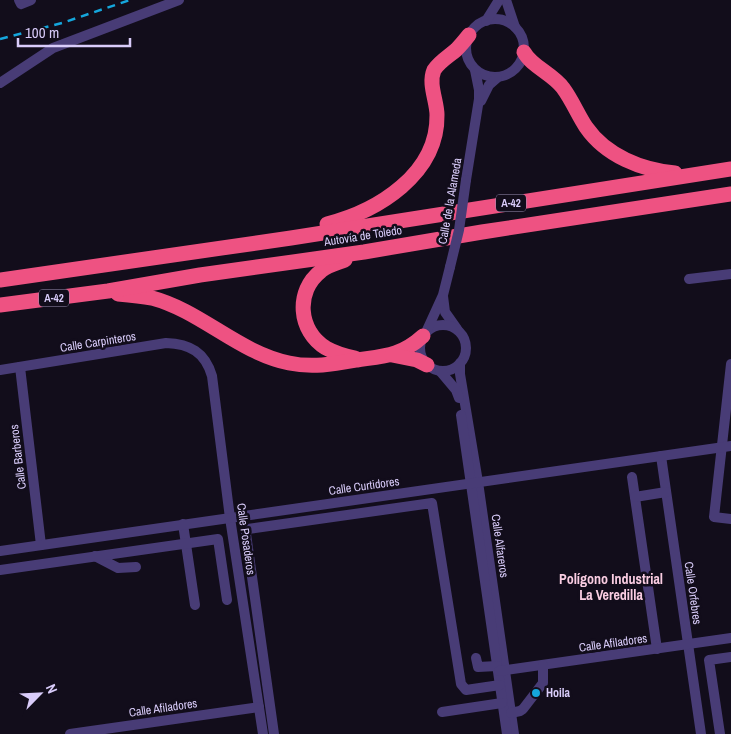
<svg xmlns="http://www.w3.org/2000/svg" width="731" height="734" font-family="'Archivo Narrow',sans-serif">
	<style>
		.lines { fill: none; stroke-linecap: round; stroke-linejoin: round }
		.minor { stroke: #483c76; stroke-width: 10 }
		.highway { stroke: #ee5282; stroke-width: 15 }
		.rail { stroke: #15a6dc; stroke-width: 2.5; stroke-dasharray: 8 6; stroke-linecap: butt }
		.minor-bridge { stroke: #483c76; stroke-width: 10 }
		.poi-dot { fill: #15a6dc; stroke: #120d1b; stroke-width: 2 }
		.labels { text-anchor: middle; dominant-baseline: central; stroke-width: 5; stroke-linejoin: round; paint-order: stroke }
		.shield { fill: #120d1b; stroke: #9d93b7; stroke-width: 1 }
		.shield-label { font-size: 11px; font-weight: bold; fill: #d9ccfa }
		.street-label { font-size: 12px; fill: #d9ccfa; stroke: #120d1b }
		.poi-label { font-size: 12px; font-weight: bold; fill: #d9ccfa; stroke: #120d1b; text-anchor: start }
		.neighbourhood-label { font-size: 14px; font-weight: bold; fill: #facde2; stroke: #120d1b }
	</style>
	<rect width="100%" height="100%" fill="#120d1b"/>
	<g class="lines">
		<g class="minor">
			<path d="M 19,0 L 21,4 L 31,0"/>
			<path d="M 506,0 L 515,27"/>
			<circle cx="495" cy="48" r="29"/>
			<path d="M 486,21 L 499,0"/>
			<path d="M 0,83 L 53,48 L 179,0"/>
			<path d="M 481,101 L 489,85 L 497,78"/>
			<path d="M 466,180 L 479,99 L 479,90 L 475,70"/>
			<path d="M 689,279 L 731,274"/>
			<path d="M 443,296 L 445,312 L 457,329"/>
			<circle cx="443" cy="348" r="23"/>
			<path d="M 427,330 L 443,295 L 450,267"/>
			<path d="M 460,363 L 460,374 L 478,482 L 514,734"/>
			<path d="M 731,364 L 714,517 L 731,519"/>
			<path d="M 20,367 L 41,545"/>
			<path d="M 0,370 L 166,343 C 190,344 205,352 212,376 L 230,518 L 263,734"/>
			<path d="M 440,371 L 456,390 L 459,398"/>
			<path d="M 461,415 L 507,734"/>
			<path d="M 661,456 L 701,734"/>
			<path d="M 632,477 L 657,649"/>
			<path d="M 635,497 L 666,492"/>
			<path d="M 183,524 L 195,605"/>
			<path d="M 0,551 L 731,446"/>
			<path d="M 95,556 L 118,568 L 136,567"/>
			<path d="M 0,570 L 218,539 L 227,600"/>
			<path d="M 476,658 L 478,667 L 497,666"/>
			<path d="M 499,671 L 731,638"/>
			<path d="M 442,712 L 502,703"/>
			<path d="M 511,713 L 520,711 L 523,709 L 543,683 L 543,665"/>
			<path d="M 70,734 L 259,707"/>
			<path d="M 274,734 L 246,534 L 248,529 L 432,503 L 461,684 L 466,690 L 500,685"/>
			<path d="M 720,734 L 709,660 L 731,657"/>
		</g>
		<g class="highway">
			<path d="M 524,52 C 531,66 553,74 563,88 C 572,100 578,115 586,127 C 606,156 642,170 675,173"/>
			<path d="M 327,224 C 378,211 438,174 437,115 C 437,101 428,84 434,70 C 439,62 449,56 456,50 C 461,45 465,40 469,35"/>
			<path d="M 345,260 C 337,263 327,265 321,271 C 295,291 298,331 326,348 C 335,353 345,356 355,358"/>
			<path d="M 0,280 L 291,238 L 731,169"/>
			<path d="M 118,294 C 130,295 141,296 152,298 C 201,311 239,353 289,363 C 312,368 334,364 357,360 C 384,356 401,356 423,336"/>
			<path d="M 0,305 L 108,291 L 200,275 L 364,252 L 482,232 L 731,194"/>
			<path d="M 392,355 L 417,360 L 427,365"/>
		</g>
		<path class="rail" d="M 0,39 L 62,23 L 130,0"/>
		<path class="minor-bridge" d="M 450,267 L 459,230 L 466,180"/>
	</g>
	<circle class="poi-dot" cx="536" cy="693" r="5"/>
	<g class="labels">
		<g class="shield">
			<rect x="496" y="194.5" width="30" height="17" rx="4"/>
			<rect x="39" y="289.5" width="30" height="17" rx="4"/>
		</g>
		<g class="shield-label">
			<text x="511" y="203">A-42</text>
			<text x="54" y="298">A-42</text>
		</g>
		<g class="street-label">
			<text transform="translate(450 201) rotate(-80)">Calle de la Alameda</text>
			<text transform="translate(363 236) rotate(-9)">Autovía de Toledo</text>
			<text transform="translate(98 342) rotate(-9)">Calle Carpinteros</text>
			<text transform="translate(18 457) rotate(-97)">Calle Barberos</text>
			<text transform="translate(364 486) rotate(-8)">Calle Curtidores</text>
			<text transform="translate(246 539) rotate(82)">Calle Posaderos</text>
			<text transform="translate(500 546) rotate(82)">Calle Alfareros</text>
			<text transform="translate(693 593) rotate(82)">Calle Orfebres</text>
			<text transform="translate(613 643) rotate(-8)">Calle Afiladores</text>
			<text transform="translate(163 708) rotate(-8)">Calle Afiladores</text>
		</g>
		<g class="poi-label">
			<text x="546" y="693">Hoila</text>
		</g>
		<g class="neighbourhood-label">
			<text x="611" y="579">Polígono Industrial<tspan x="611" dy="16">La Veredilla</tspan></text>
		</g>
	</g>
	<g transform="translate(40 694) rotate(66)" stroke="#120d1b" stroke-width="4" paint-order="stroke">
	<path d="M0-4L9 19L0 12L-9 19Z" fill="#d9ccfa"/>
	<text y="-8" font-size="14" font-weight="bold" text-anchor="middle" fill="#d9ccfa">N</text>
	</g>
	<path d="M18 38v8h112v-8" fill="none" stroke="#d9ccfa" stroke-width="2.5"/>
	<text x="25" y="38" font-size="15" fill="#d9ccfa" stroke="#120d1b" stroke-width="4" paint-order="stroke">100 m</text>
</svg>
